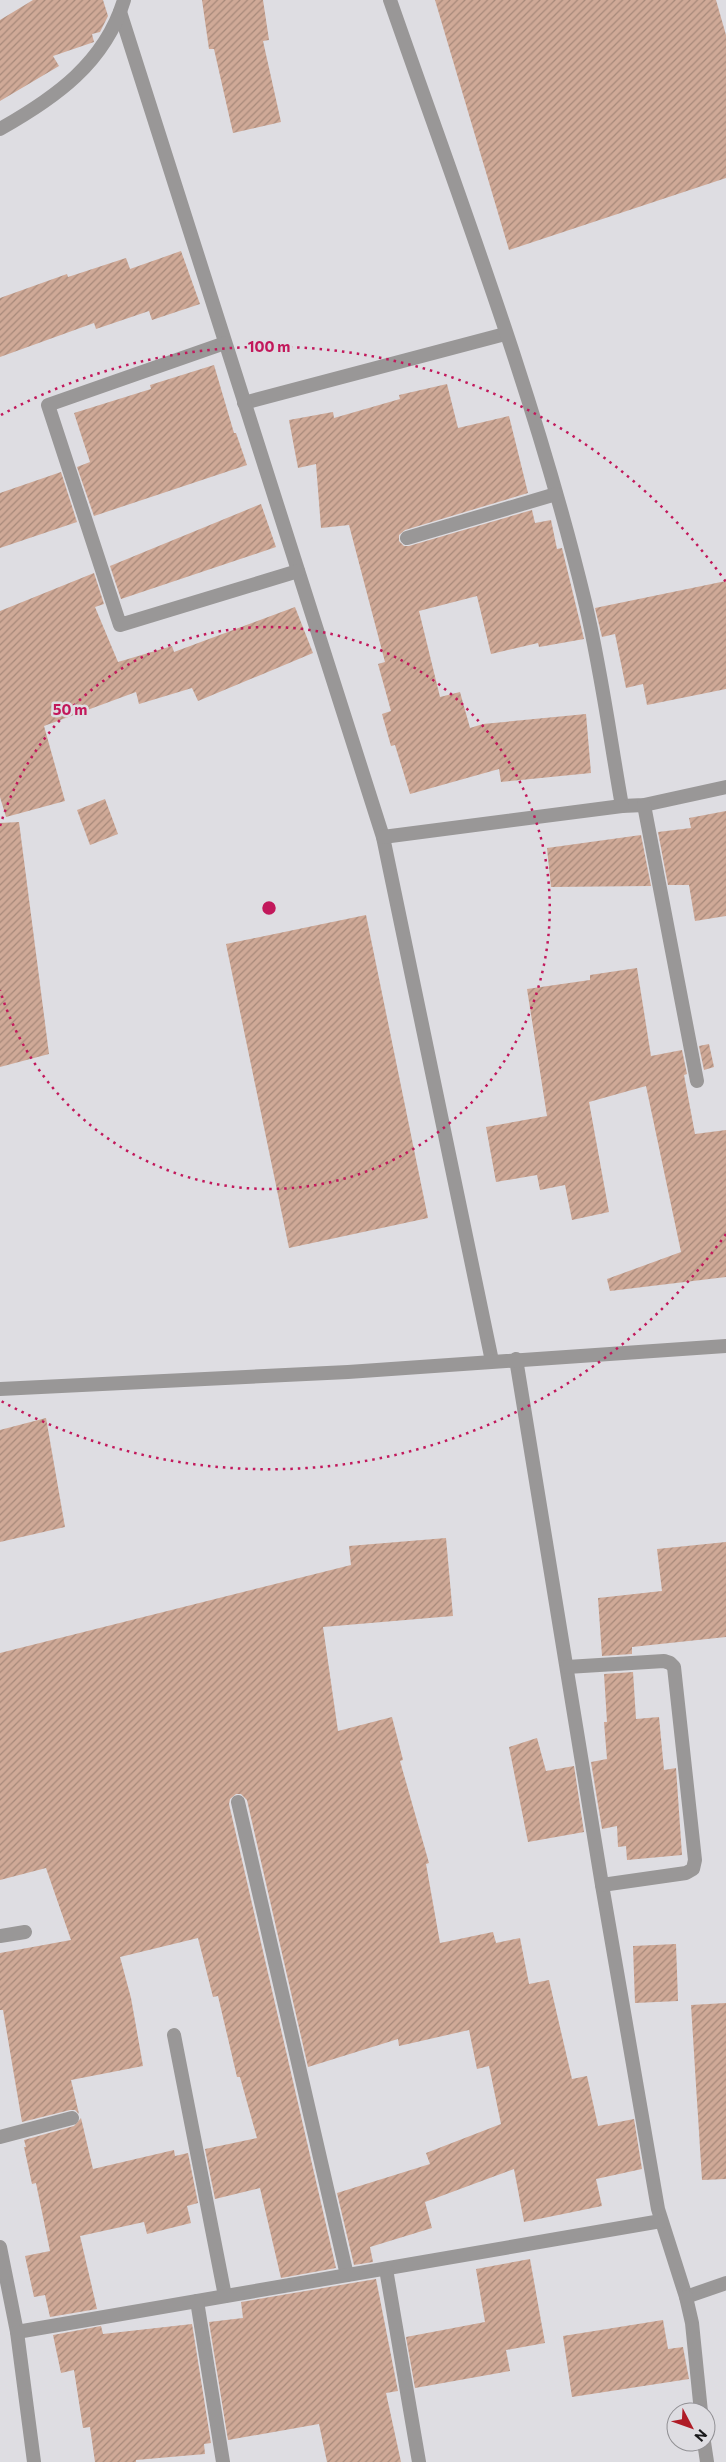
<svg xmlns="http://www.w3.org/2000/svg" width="726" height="2462" font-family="Commissioner,sans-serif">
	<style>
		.building { fill: url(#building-hatch) }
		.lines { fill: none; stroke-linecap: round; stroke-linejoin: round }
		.service { stroke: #999797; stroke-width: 14 }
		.minor { stroke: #999797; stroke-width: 14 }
		.tertiary { stroke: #999797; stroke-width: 14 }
		.ring { fill: none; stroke: #c2185b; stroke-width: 2.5; stroke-dasharray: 2.5 5 }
		.centre { fill: #c2185b; stroke: #dedde2; stroke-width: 2.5 }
		.ring-label { font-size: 15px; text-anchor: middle; font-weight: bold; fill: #c2185b; stroke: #dedde2; stroke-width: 5; stroke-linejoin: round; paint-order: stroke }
	</style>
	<defs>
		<pattern id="building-hatch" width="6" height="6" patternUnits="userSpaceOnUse" patternTransform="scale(1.25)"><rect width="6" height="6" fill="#cfa997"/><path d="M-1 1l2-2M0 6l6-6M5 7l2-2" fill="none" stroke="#a7897a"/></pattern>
	</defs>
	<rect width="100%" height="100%" fill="#dedde2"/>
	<g class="building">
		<path d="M 33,0 L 103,0 L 108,16 L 100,32 L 92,34 L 94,42 L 53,56 L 59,66 L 0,101 L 0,20 Z"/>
		<path d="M 202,0 L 263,0 L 269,40 L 263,41 L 281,122 L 233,133 L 214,49 L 209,49 Z"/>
		<path d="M 435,0 L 716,0 L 726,35 L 726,178 L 509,250 Z"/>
		<path d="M 181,251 L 200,304 L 152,320 L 149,311 L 96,329 L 94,323 L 0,357 L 0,298 L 67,274 L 68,277 L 126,258 L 130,269 Z"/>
		<path d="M 214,365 L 234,433 L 236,433 L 247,465 L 94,516 L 77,467 L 90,462 L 74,413 L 151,389 L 150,385 Z"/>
		<path d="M 447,384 L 458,428 L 509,416 L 528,493 L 405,530 L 399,535 L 399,541 L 404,546 L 409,546 L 532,510 L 535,523 L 551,520 L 557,549 L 562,548 L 584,639 L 539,647 L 538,643 L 491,654 L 477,596 L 419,611 L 440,697 L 460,692 L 470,728 L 483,724 L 586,714 L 591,773 L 501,782 L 499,769 L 410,794 L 395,745 L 391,746 L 382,714 L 391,711 L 378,664 L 385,662 L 349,525 L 321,528 L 316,464 L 298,468 L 289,420 L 333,412 L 334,418 L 400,399 L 399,395 Z"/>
		<path d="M 61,472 L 77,522 L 0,548 L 0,493 Z"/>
		<path d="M 261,504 L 276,547 L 121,599 L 110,566 Z"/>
		<path d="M 94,573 L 104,604 L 95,607 L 118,662 L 172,646 L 174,652 L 295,607 L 313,653 L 198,701 L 192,688 L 139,704 L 136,692 L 44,726 L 65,801 L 6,817 L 0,797 L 0,611 Z"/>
		<path d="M 726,581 L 726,689 L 647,705 L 643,684 L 626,688 L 615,634 L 602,637 L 595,608 Z"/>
		<path d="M 105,799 L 118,834 L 90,845 L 77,810 Z"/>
		<path d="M 726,811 L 726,916 L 695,921 L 689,885 L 668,885 L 658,832 L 691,828 L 689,818 Z"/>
		<path d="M 19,822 L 49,1054 L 0,1067 L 0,823 Z"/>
		<path d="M 641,835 L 651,886 L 551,887 L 547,848 Z"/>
		<path d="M 366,915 L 428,1218 L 289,1248 L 226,944 Z"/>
		<path d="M 637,968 L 651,1056 L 682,1050 L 687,1074 L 684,1075 L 695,1134 L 726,1130 L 726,1277 L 610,1291 L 607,1279 L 681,1252 L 646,1086 L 589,1102 L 609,1212 L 572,1220 L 565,1185 L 540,1190 L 537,1175 L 496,1182 L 486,1127 L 547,1116 L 527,989 L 590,980 L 590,975 Z"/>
		<path d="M 709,1044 L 714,1067 L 704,1070 L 699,1046 Z"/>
		<path d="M 46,1418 L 65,1527 L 0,1542 L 0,1430 Z"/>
		<path d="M 446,1538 L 453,1616 L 323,1627 L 338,1731 L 392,1717 L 403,1760 L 400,1761 L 429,1863 L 426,1864 L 440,1943 L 493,1932 L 496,1943 L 520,1938 L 529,1984 L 549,1980 L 572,2079 L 587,2076 L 598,2126 L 634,2119 L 642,2169 L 596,2179 L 602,2206 L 524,2222 L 514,2169 L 425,2202 L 432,2228 L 370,2247 L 373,2262 L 354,2265 L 337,2193 L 430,2164 L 426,2153 L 501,2124 L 489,2066 L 477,2069 L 469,2030 L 399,2046 L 398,2039 L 308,2067 L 247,1800 L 241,1794 L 236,1794 L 230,1799 L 229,1804 L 336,2268 L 281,2278 L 260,2188 L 215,2199 L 205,2149 L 257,2138 L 240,2077 L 237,2077 L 218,1996 L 213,1997 L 198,1938 L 120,1957 L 131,1998 L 143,2066 L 71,2080 L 79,2114 L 75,2110 L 70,2110 L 22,2122 L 3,2010 L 0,2010 L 0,1953 L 71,1940 L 46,1868 L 0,1880 L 0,1653 L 351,1565 L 349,1546 Z"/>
		<path d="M 726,1542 L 726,1637 L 632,1647 L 632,1654 L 602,1656 L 598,1598 L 662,1591 L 657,1549 Z"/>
		<path d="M 633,1672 L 636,1719 L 659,1717 L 664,1770 L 676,1768 L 682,1855 L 627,1860 L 626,1846 L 618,1847 L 617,1826 L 602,1829 L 591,1762 L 607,1759 L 604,1722 L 607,1722 L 604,1674 Z"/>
		<path d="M 537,1738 L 546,1771 L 574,1766 L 584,1832 L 528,1842 L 509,1747 Z"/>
		<path d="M 676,1944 L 678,2001 L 635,2003 L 633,1946 Z"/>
		<path d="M 726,2003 L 726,2179 L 702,2180 L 691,2005 Z"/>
		<path d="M 81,2118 L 93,2169 L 174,2150 L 175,2156 L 188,2153 L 198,2203 L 187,2206 L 191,2223 L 147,2234 L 144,2222 L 80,2236 L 97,2309 L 50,2317 L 45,2295 L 34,2297 L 25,2256 L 50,2251 L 36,2183 L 32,2184 L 24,2147 L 26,2147 L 24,2140 L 74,2126 Z"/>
		<path d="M 530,2259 L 545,2343 L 506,2350 L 510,2371 L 415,2388 L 406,2337 L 485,2322 L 476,2269 Z"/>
		<path d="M 376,2279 L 398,2391 L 386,2393 L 401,2462 L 327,2462 L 319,2424 L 228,2440 L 209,2322 L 243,2318 L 241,2302 Z"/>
		<path d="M 663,2320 L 668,2349 L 683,2347 L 689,2379 L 572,2397 L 563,2336 Z"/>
		<path d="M 192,2324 L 211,2443 L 204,2444 L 205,2454 L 136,2460 L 136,2462 L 95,2462 L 90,2427 L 83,2428 L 74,2370 L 61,2373 L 53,2335 L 101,2326 L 103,2334 Z"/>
	</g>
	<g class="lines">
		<path class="service" d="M 244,403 L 505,334"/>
		<g class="minor">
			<path d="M 390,0 C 459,198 536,398 585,602 C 601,669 610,738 622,806 L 644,805 L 726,787"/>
			<path d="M 120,12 L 383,837 L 492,1361"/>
			<path d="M 0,129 C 55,98 105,63 124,0"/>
			<path d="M 225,343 L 48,405 L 120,625 L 298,571"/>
			<path d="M 407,538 L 556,494"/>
			<path d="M 644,805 L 697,1081"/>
			<path d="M 383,837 L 622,806"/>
			<path d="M 516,1359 L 602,1885 L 658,2209 L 686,2297 L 726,2283"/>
			<path d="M 567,1667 L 664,1661 L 670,1663 L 674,1667 L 695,1860 L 693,1869 L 686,1873 L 602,1885"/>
			<path d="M 238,1802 L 347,2275"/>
			<path d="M 0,1936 L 25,1932"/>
			<path d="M 174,2035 L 225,2296"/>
			<path d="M 0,2137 L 72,2118"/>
			<path d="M 0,2247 L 17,2332 L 661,2221"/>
			<path d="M 386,2269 L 419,2462"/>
			<path d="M 686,2297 L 692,2323 L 701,2412"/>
			<path d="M 197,2301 L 223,2462"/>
			<path d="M 17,2332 L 34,2462"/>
			<path d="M 704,2442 L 707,2462"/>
		</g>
		<path class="tertiary" d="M 0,1389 L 348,1372 L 726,1346"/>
	</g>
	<g class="ring">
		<path d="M0 826A281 281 0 1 1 0 990"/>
		<path d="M726 1234A561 561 0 0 1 1 1401M1 415A561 561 0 0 1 726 582"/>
	</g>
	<circle cx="269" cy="908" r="8" class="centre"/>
	<g class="ring-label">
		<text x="269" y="352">100 m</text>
		<text x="70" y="715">50 m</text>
	</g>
	<g transform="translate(691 2427) rotate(131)"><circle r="24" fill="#dedde2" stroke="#908f93"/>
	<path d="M0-4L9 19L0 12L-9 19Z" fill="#af1c27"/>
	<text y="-8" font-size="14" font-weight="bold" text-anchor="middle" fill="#1a1a1c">N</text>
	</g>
</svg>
